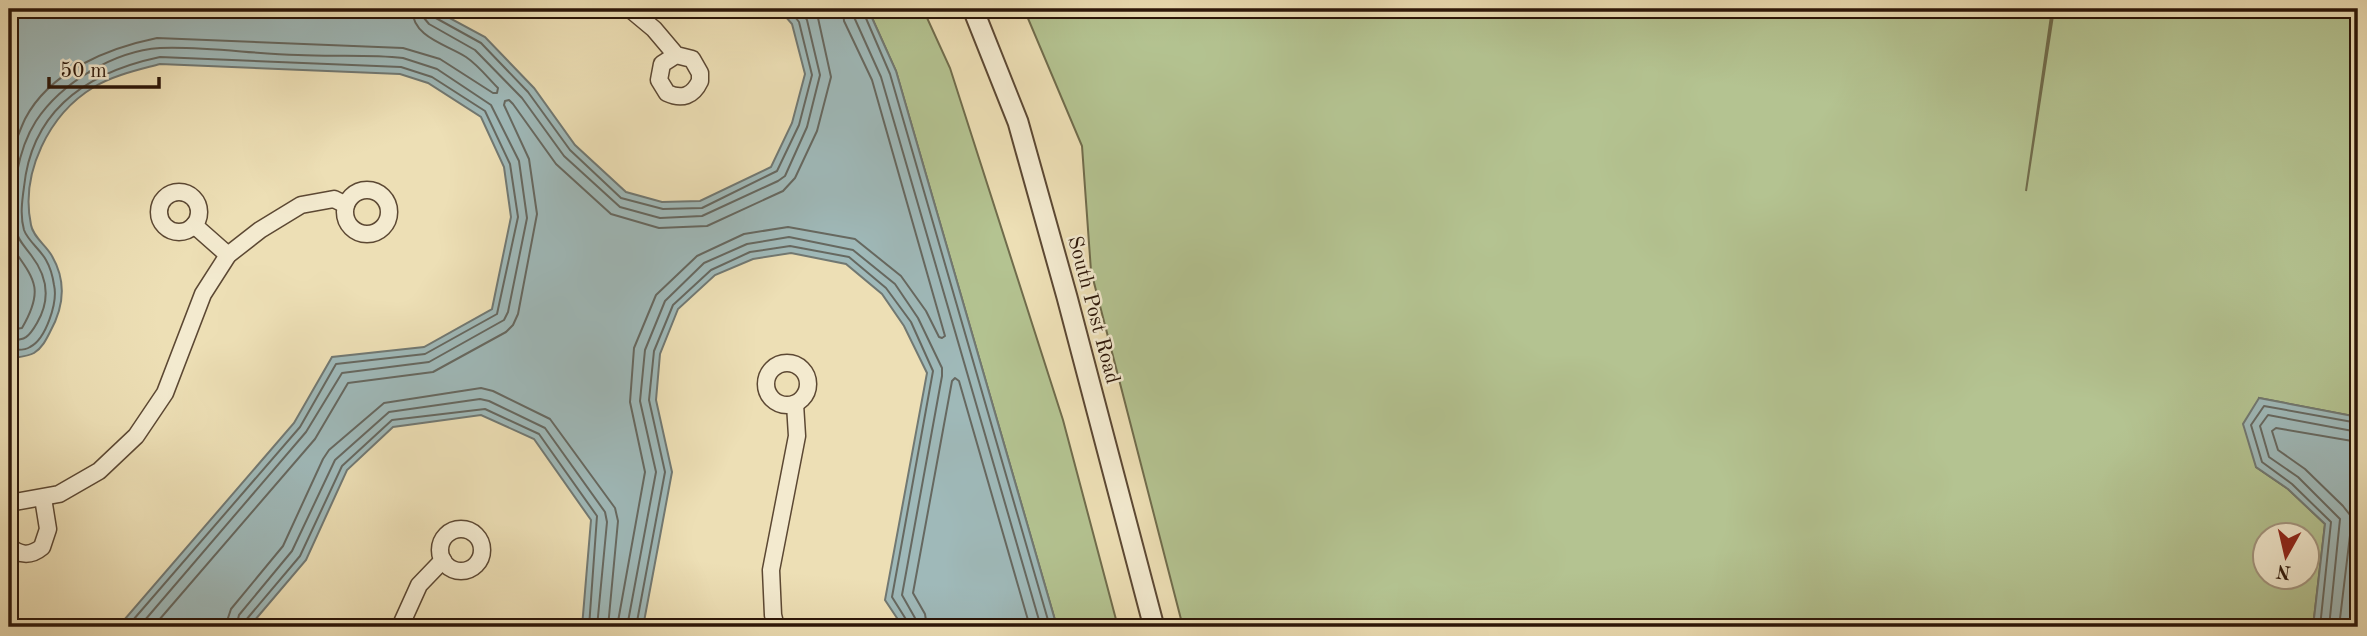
<svg xmlns="http://www.w3.org/2000/svg" width="2367" height="636" font-family="'Old Standard TT',serif">
	<style>
		.green { fill: #b4c391; stroke: #706c4c; stroke-width: 2; fill-rule: evenodd }
		.water { fill: #9fb9b9; stroke: #717872; stroke-width: 2 }
		.lines { fill: none; stroke-linecap: round; stroke-linejoin: round }
		.shore { stroke: #666860; stroke-width: 2 }
		.minor-casing { stroke: #5c4833; stroke-width: 19 }
		.tertiary-casing { stroke: #5c4833; stroke-width: 23 }
		.minor { stroke: #f3eacf; stroke-width: 16 }
		.tertiary { stroke: #f3eacf; stroke-width: 19 }
		.labels { text-anchor: middle; dominant-baseline: central; stroke-width: 5; stroke-linejoin: round; paint-order: stroke }
		.street-label { font-size: 21px; fill: #2c1608; stroke: #f3eacf }
	</style>
	<rect width="100%" height="100%" fill="#eddfb5"/>
	<filter id="stains"><feTurbulence type="fractalNoise" baseFrequency=".00286" numOctaves="4"/><feColorMatrix values="0 0 0 0 .2 0 0 0 0 .09 0 0 0 0 .02 0 0 0 .5 -.17"/></filter>
	<radialGradient id="worn" r=".72"><stop offset=".6" stop-color="#630" stop-opacity="0"/><stop offset="1" stop-color="#630" stop-opacity=".3"/></radialGradient>
	<g class="green">
		<path d="M 868,9 L 923,9 L 950,68 L 1063,420 L 1118,627 L 1057,627 L 896,71 Z"/>
		<path d="M 1024,9 L 2052,9 L 2026,191 L 2054,9 L 2358,9 L 2358,417 L 2259,398 L 2256,467 L 2288,489 L 2325,524 L 2313,627 L 1183,627 L 1091,271 L 1082,146 ZM 2266,534 L 2308,534 L 2308,576 L 2266,576 Z"/>
	</g>
	<g class="water">
		<path d="M 9,9 L 433,9 L 485,37 L 534,88 L 575,145 L 626,192 L 662,202 L 700,201 L 771,167 L 792,123 L 805,74 L 792,24 L 779,9 L 868,9 L 896,71 L 1057,627 L 903,627 L 885,600 L 927,373 L 904,326 L 882,294 L 846,264 L 791,253 L 753,259 L 715,275 L 678,309 L 660,354 L 656,400 L 672,472 L 643,627 L 582,627 L 591,520 L 534,439 L 481,415 L 393,427 L 347,470 L 306,560 L 249,627 L 118,627 L 294,423 L 332,357 L 424,347 L 492,309 L 511,217 L 504,167 L 481,117 L 428,83 L 400,74 L 160,64 C 138,70 114,75 94,87 C 49,114 20,173 31,225 C 33,237 46,245 52,256 C 67,282 64,307 50,332 C 46,340 42,348 34,353 C 29,356 20,357 13,358 L 9,354 Z"/>
		<path d="M 2259,398 L 2358,417 L 2358,627 L 2313,627 L 2325,524 L 2288,489 L 2256,467 L 2243,424 Z"/>
	</g>
	<g class="lines">
		<g class="shore">
			<path d="M 422,9 L 424,18 L 429,24 L 475,50 L 522,98 L 564,156 L 620,207 L 660,218 L 702,216 L 778,181 L 785,176 L 807,127 L 820,75 L 807,20 L 800,9"/>
			<path d="M 431,9 L 434,17 L 481,43 L 528,92 L 570,150 L 621,198 L 663,209 L 702,208 L 777,171 L 799,125 L 812,75 L 799,22 L 789,9"/>
			<path d="M 853,9 L 854,17 L 881,77 L 1041,627"/>
			<path d="M 862,9 L 890,74 L 1050,627"/>
			<path d="M 9,160 C 14,146 19,132 25,119 C 50,71 108,48 157,38 L 403,48 L 440,59 L 493,93 L 497,93 L 498,88 C 488,78 478,65 466,57 C 446,44 413,38 412,9"/>
			<path d="M 9,243 C 33,278 46,287 22,328 L 9,330"/>
			<path d="M 9,340 C 25,341 29,337 37,323 C 51,299 48,277 31,255 C 25,247 17,239 15,228 C 10,195 18,149 36,121 C 61,83 114,51 160,48 C 206,46 252,54 298,55 C 333,57 368,54 403,58 L 437,69 L 491,105 L 519,161 L 527,218 L 508,312 L 504,320 L 429,362 L 342,373 L 306,432 L 139,627"/>
			<path d="M 9,349 C 15,350 24,351 30,347 C 46,339 58,302 54,285 C 53,278 50,267 46,260 C 40,249 28,241 24,230 C 20,216 22,201 24,187 C 32,109 89,72 160,57 L 401,67 L 432,77 L 485,111 L 510,164 L 518,217 L 497,314 L 425,354 L 336,364 L 300,427 L 127,627"/>
			<path d="M 153,627 L 315,439 L 348,383 L 433,372 L 506,332 L 513,325 L 518,314 L 537,214 L 529,159 L 504,105 L 505,101 L 509,100 L 513,104 L 556,164 L 611,214 L 659,228 L 707,226 L 783,191 L 795,178 L 817,131 L 831,77 L 818,18 L 814,9"/>
			<path d="M 225,627 L 231,609 L 283,546 L 323,459 L 329,450 L 384,403 L 481,388 L 493,391 L 550,419 L 615,508 L 618,521 L 608,627"/>
			<path d="M 236,627 L 239,615 L 292,551 L 335,460 L 389,412 L 480,399 L 489,401 L 545,428 L 605,512 L 607,522 L 597,627"/>
			<path d="M 245,627 L 246,620 L 300,556 L 342,466 L 392,420 L 485,409 L 539,434 L 597,516 L 589,627"/>
			<path d="M 617,627 L 645,472 L 630,402 L 634,348 L 656,295 L 697,256 L 744,234 L 788,227 L 855,239 L 901,276 L 926,311 L 939,337 L 942,338 L 945,336 L 872,80 L 844,21 L 843,9"/>
			<path d="M 627,627 L 656,472 L 640,401 L 645,350 L 665,301 L 704,263 L 747,244 L 789,237 L 853,250 L 895,284 L 918,318 L 942,368 L 942,376 L 902,595 L 915,618 L 917,627"/>
			<path d="M 636,627 L 665,472 L 649,400 L 654,351 L 673,305 L 711,270 L 750,252 L 790,246 L 849,257 L 886,288 L 911,322 L 933,371 L 892,597 L 907,621 L 908,627"/>
			<path d="M 927,627 L 925,614 L 913,593 L 952,381 L 955,378 L 959,381 L 1030,627"/>
			<path d="M 2320,627 L 2331,522 L 2292,484 L 2262,462 L 2251,425 L 2264,406 L 2358,423"/>
			<path d="M 2329,627 L 2340,519 L 2298,477 L 2269,457 L 2260,426 L 2268,415 L 2358,432"/>
			<path d="M 2339,627 L 2351,527 L 2350,515 L 2343,506 L 2305,469 L 2278,450 L 2272,431 L 2276,428 L 2358,442"/>
		</g>
		<defs>
			<g id="minor">
				<path d="M 630,9 L 654,29 L 676,55 L 692,59 L 700,73 L 700,81 C 693,96 682,100 667,93 L 659,80 L 662,64 L 676,55"/>
				<circle cx="367" cy="212" r="22"/>
				<circle cx="179" cy="212" r="20"/>
				<path d="M 194,225 L 228,255"/>
				<circle cx="787" cy="384" r="21"/>
				<path d="M 9,503 L 59,494 L 99,471 L 136,436 L 165,393 L 203,294 L 228,255 L 260,230 L 301,205 L 334,199 L 346,205"/>
				<circle cx="461" cy="550" r="21"/>
				<path d="M 9,546 C 19,555 30,557 42,547 L 48,529 L 43,498"/>
				<path d="M 400,627 L 419,585 L 443,560"/>
				<path d="M 776,627 L 773,615 L 771,570 L 797,436 L 795,404"/>
			</g>
			<path id="tertiary" d="M 973,9 L 1018,122 L 1067,297 L 1154,627"/>
		</defs>
		<use href="#minor" class="minor-casing"/>
		<use href="#tertiary" class="tertiary-casing"/>
		<use href="#minor" class="minor"/>
		<use href="#tertiary" class="tertiary"/>
	</g>
	<g class="labels">
		<g class="street-label">
			<text transform="translate(1093 310) rotate(75)">South Post Road</text>
		</g>
	</g>
	<rect width="2367" height="636" fill="none" stroke="#eddfb5" stroke-width="35"/>
	<rect x="10" y="10" width="2346" height="615" fill="none" stroke="#2c1608" stroke-width="3.5"/>
	<rect x="18" y="18" width="2332" height="601" fill="none" stroke="#2c1608" stroke-width="2"/>
	<g transform="translate(2286 556) rotate(188)"><circle r="33" fill="#f3eacf" stroke="#a3957f" stroke-width="2"/>
	<path d="M0-5L12 26L0 18L-12 26Z" fill="#8f2418"/>
	<text y="-10" font-size="19" font-weight="bold" text-anchor="middle" fill="#2c1608">N</text>
	</g>
	<path d="M49 77v10h110v-10" fill="none" stroke="#2c1608" stroke-width="3.5"/>
	<text x="60" y="77" font-size="21" fill="#2c1608" stroke="#f3eacf" stroke-width="5" paint-order="stroke">50 m</text>
	<rect width="100%" height="100%" filter="url(#stains)"/>
	<rect width="100%" height="100%" fill="url(#worn)"/>
</svg>
